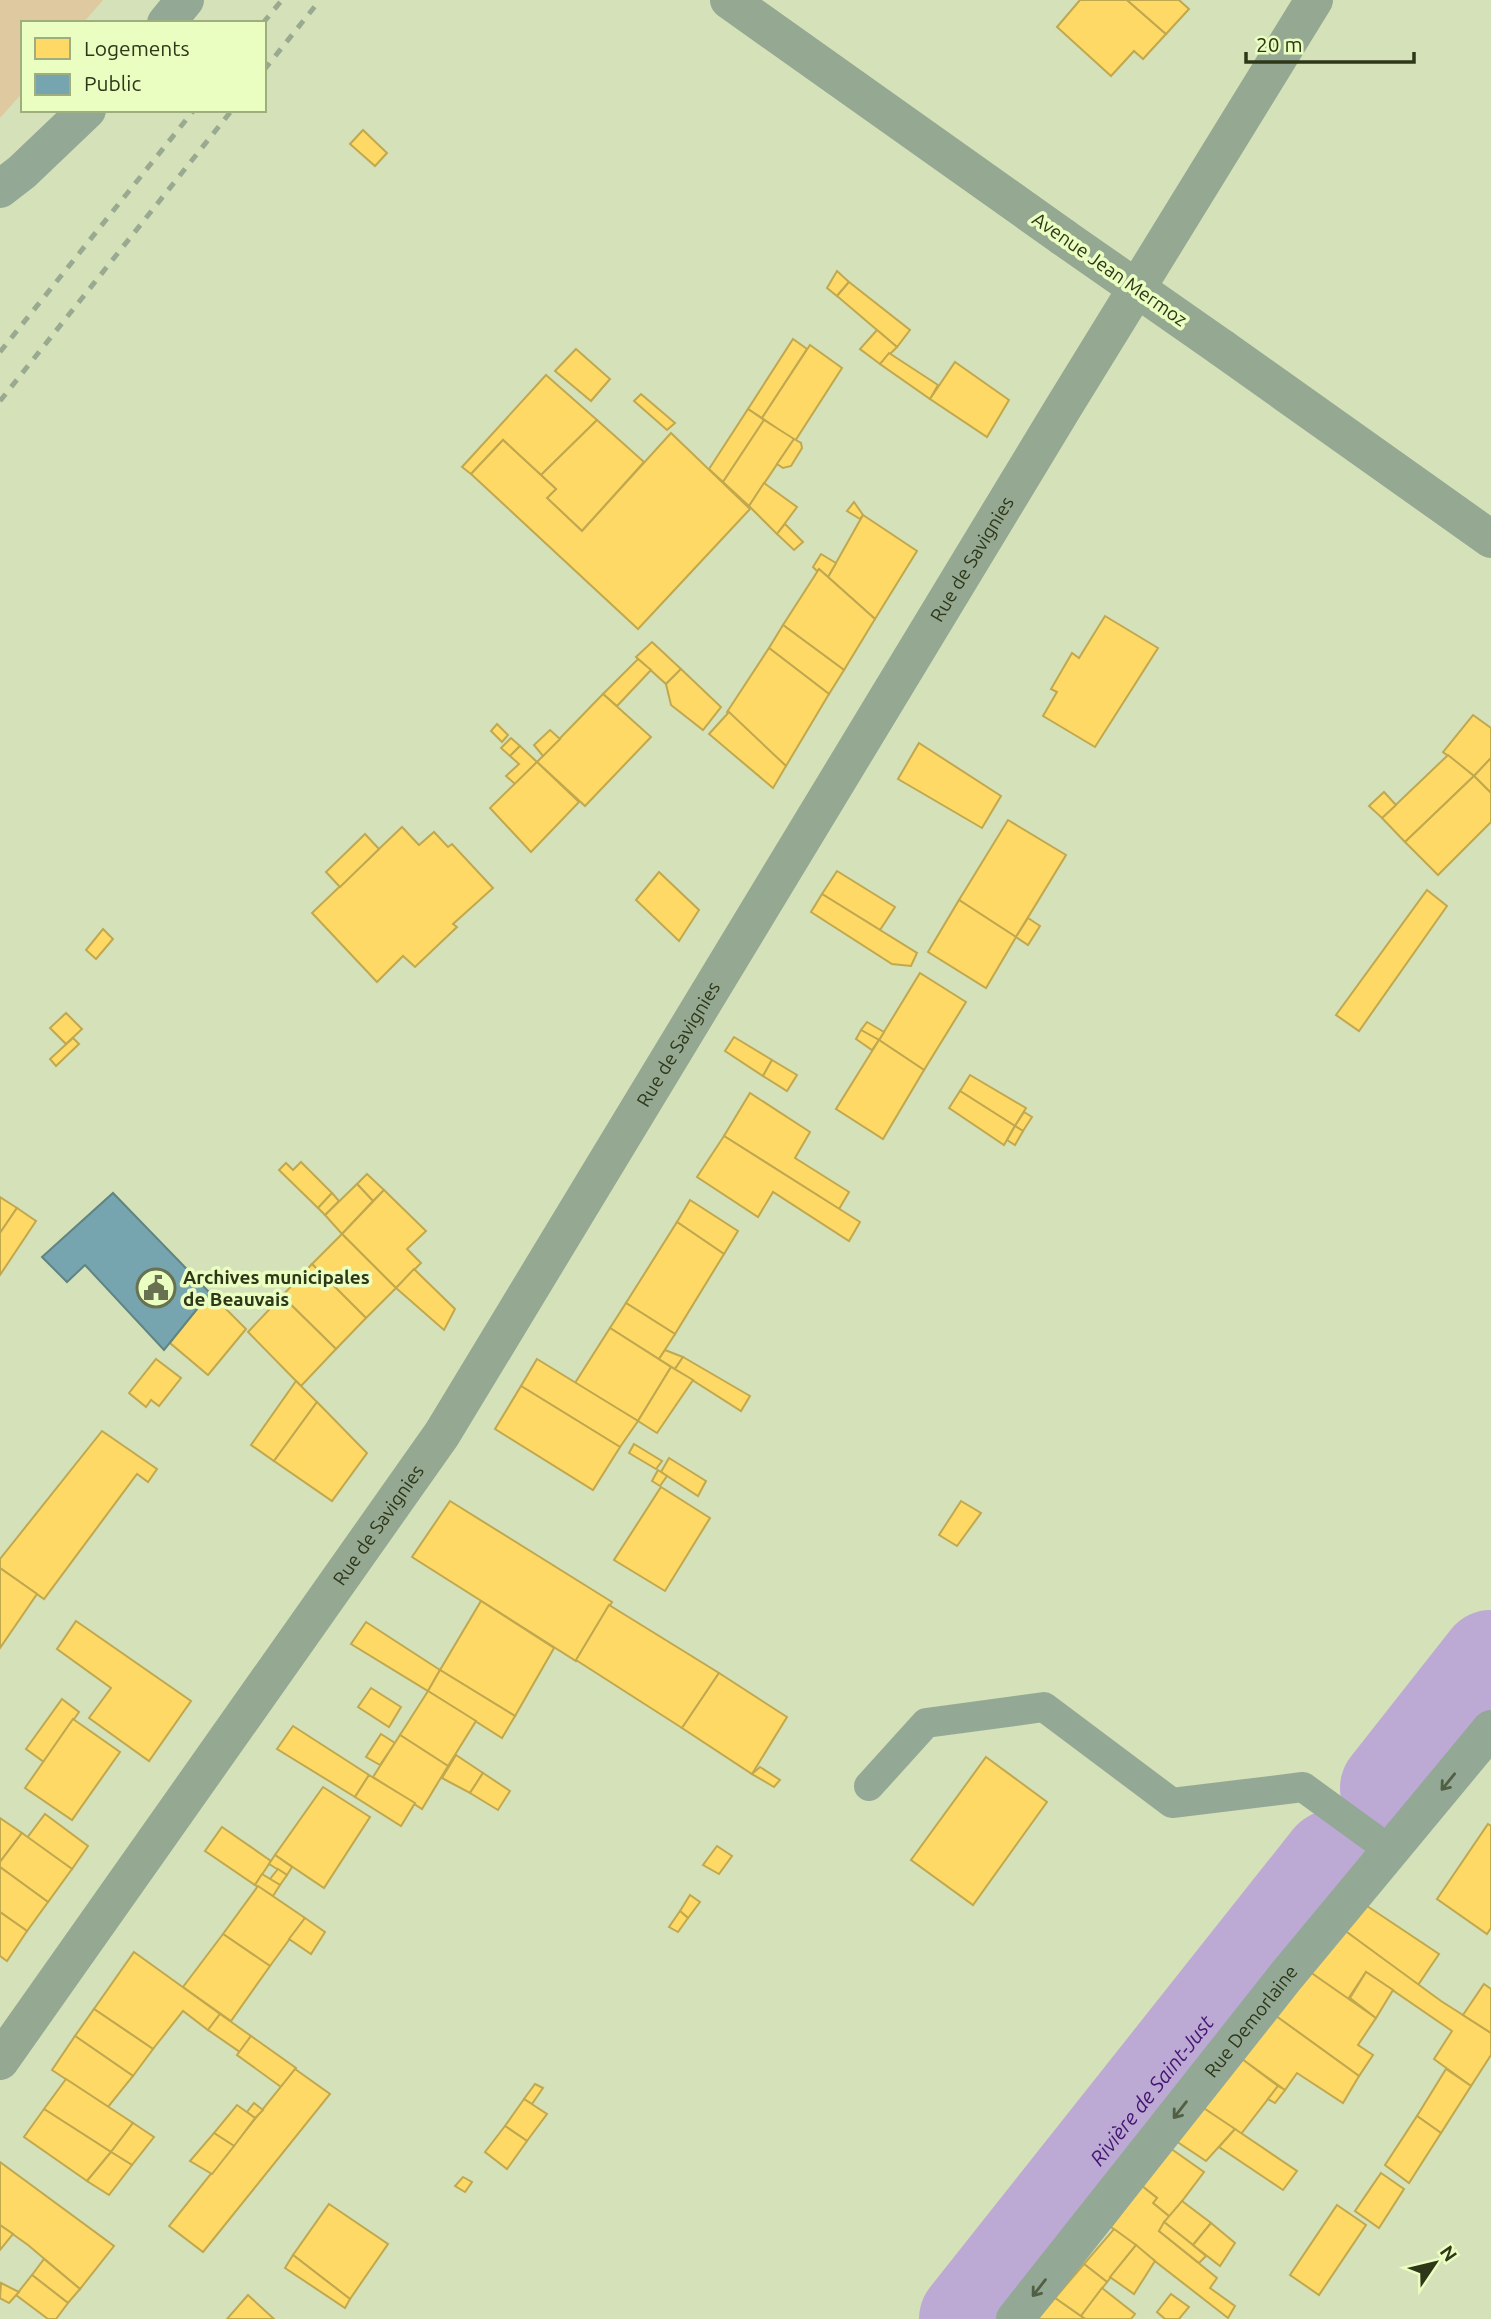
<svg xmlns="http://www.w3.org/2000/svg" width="1491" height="2319" font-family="Ubuntu,sans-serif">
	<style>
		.green { fill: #dec9a0 }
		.homes { fill: #ffd966; stroke: #c0a84f; stroke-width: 2 }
		.public { fill: #76a5af; stroke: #608482; stroke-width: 2 }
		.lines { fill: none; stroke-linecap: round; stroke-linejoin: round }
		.river { stroke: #bca9d4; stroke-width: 102 }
		.lane { stroke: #93a995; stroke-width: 30 }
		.street { stroke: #93a995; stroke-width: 38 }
		.secondary { stroke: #94a892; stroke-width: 38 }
		.rail { stroke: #9aaa91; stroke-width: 5; stroke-dasharray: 9 9; stroke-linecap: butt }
		.secondary-bridge { stroke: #94a892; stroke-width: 38 }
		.oneway { stroke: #515f44 }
		.labels { text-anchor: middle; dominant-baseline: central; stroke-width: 7; stroke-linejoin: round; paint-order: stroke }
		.street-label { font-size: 19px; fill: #2e3718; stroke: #eafec2 }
		.poi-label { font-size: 19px; font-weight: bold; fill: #2e3718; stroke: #eafec2; text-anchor: start }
		.water-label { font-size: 21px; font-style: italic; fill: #451571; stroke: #eafec2 }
	</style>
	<rect width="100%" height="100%" fill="#d5e1b8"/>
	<path class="green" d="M 0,0 L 103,0 L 83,23 L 23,23 L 23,92 L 0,118 Z"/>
	<g class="homes">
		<path d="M 1080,0 L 1127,0 L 1166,34 L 1143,59 L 1134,51 L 1111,76 L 1057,27 Z"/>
		<path d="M 1127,0 L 1179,0 L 1189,9 L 1166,34 Z"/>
		<path d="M 363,130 L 387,153 L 375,166 L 350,144 Z"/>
		<path d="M 837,271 L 849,282 L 837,296 L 827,288 Z"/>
		<path d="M 849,282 L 910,330 L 897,347 L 837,296 Z"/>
		<path d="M 877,330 L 897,347 L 880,364 L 860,349 Z"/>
		<path d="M 793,339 L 807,349 L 762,418 L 748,409 Z"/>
		<path d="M 810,345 L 842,368 L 795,441 L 762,418 Z"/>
		<path d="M 576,349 L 610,379 L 591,401 L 555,371 Z"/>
		<path d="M 889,353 L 938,385 L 930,399 L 880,364 Z"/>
		<path d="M 955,362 L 1009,400 L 987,437 L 930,399 Z"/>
		<path d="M 546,375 L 597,420 L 541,475 L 503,440 L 471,474 L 462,467 Z"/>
		<path d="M 641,394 L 675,423 L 667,430 L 634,401 Z"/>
		<path d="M 748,409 L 764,420 L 723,482 L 709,469 Z"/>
		<path d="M 597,420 L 644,462 L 582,531 L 547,498 L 556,489 L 541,475 Z"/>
		<path d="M 764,420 L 794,439 L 749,506 L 723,482 Z"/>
		<path d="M 671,433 L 750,509 L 638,629 L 471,474 L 503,440 L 556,489 L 547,498 L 582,531 Z"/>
		<path d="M 794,439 L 801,443 L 802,448 L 791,466 L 783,468 L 777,464 Z"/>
		<path d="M 764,483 L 797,507 L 777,534 L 749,506 Z"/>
		<path d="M 854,502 L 863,515 L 860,519 L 847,511 Z"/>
		<path d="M 863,515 L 917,551 L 875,619 L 828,577 Z"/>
		<path d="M 785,524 L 803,542 L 794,550 L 777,534 Z"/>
		<path d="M 821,554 L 836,563 L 828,577 L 819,569 L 817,571 L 813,567 Z"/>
		<path d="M 819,569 L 875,619 L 844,670 L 783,625 Z"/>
		<path d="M 1105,616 L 1158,648 L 1095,747 L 1043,716 L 1057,692 L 1051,689 L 1072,653 L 1079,658 Z"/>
		<path d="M 783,625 L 844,670 L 829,694 L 769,648 Z"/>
		<path d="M 652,642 L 681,669 L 666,684 L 636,657 Z"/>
		<path d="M 769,648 L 829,694 L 786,766 L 727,712 Z"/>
		<path d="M 638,659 L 651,670 L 617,706 L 603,694 Z"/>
		<path d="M 681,669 L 721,707 L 703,730 L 671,705 L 666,684 Z"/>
		<path d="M 603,694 L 651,737 L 585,806 L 537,762 Z"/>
		<path d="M 729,712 L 786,766 L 773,788 L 709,734 Z"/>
		<path d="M 1473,715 L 1491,728 L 1491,758 L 1474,776 L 1443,752 Z"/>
		<path d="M 497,724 L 508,735 L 502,742 L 491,731 Z"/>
		<path d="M 550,730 L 560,739 L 543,756 L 534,745 Z"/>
		<path d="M 511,738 L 520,746 L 510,756 L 501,748 Z"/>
		<path d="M 919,743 L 1001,796 L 982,828 L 898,779 Z"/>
		<path d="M 520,746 L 537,762 L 515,784 L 506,776 L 519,764 L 510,756 Z"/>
		<path d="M 1448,755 L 1474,776 L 1405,842 L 1382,818 Z"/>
		<path d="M 1491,758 L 1491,793 L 1474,776 Z"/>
		<path d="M 537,762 L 579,802 L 531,852 L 490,808 Z"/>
		<path d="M 1474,776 L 1491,793 L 1491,822 L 1438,875 L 1405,842 Z"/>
		<path d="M 1384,792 L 1396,805 L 1382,818 L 1369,806 Z"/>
		<path d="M 1008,820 L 1066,855 L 1016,937 L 959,900 Z"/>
		<path d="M 402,827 L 419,845 L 434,832 L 448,847 L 452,844 L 493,888 L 453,924 L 457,927 L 415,967 L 403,956 L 377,982 L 312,913 Z"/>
		<path d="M 365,834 L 379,849 L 340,887 L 326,872 Z"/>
		<path d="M 837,871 L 895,907 L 880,930 L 822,894 Z"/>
		<path d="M 659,872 L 699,910 L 679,941 L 636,900 Z"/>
		<path d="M 1427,890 L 1447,906 L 1359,1031 L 1336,1015 Z"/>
		<path d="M 822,894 L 917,953 L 911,966 L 892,964 L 811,912 Z"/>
		<path d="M 959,900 L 1016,937 L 986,988 L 928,952 Z"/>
		<path d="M 1028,918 L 1040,926 L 1028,945 L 1016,937 Z"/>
		<path d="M 103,929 L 113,939 L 96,959 L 86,950 Z"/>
		<path d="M 920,973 L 966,1002 L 924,1070 L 879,1040 Z"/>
		<path d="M 66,1013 L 82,1029 L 66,1044 L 50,1028 Z"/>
		<path d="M 867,1022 L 884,1032 L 879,1040 L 861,1030 Z"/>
		<path d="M 861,1030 L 879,1040 L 872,1050 L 856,1039 Z"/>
		<path d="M 734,1037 L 772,1060 L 763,1076 L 725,1051 Z"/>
		<path d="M 73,1038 L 79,1044 L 56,1066 L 50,1059 Z"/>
		<path d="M 879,1040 L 924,1070 L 883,1139 L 836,1109 Z"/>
		<path d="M 772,1060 L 797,1075 L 787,1091 L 763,1076 Z"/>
		<path d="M 970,1075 L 1026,1108 L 1015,1126 L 960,1091 Z"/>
		<path d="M 960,1091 L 1015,1126 L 1004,1145 L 949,1108 Z"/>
		<path d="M 750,1093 L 810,1132 L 795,1158 L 849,1192 L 839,1209 L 724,1136 Z"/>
		<path d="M 1024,1112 L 1032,1117 L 1023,1131 L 1015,1126 Z"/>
		<path d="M 1015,1126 L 1023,1131 L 1015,1145 L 1007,1140 Z"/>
		<path d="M 724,1136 L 860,1222 L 849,1241 L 773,1192 L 758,1217 L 697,1177 Z"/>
		<path d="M 301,1162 L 332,1193 L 318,1208 L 279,1170 L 286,1163 L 293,1170 Z"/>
		<path d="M 367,1174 L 384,1190 L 373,1201 L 357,1184 Z"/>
		<path d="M 357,1184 L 373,1201 L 342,1234 L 325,1215 Z"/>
		<path d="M 384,1190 L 426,1231 L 407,1249 L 421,1263 L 396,1288 L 342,1234 Z"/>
		<path d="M 332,1193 L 339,1201 L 325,1215 L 318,1208 Z"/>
		<path d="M 0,1197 L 17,1208 L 0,1233 Z"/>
		<path d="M 690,1200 L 738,1231 L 724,1254 L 677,1222 Z"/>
		<path d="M 17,1208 L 36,1221 L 0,1275 L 0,1233 Z"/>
		<path d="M 677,1222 L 724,1254 L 675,1334 L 626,1303 Z"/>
		<path d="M 342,1234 L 396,1288 L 366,1318 L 312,1264 Z"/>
		<path d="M 312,1264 L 366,1318 L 336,1349 L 282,1296 Z"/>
		<path d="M 414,1269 L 455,1309 L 444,1330 L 396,1288 Z"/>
		<path d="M 210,1293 L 246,1329 L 208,1375 L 170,1343 Z"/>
		<path d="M 282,1296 L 336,1349 L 301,1386 L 248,1332 Z"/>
		<path d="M 626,1303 L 675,1334 L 659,1359 L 610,1328 Z"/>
		<path d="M 610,1328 L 671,1367 L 638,1421 L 575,1383 Z"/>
		<path d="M 665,1350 L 683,1357 L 675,1369 L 659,1359 Z"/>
		<path d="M 683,1357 L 750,1396 L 741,1411 L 675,1369 Z"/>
		<path d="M 156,1359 L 181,1378 L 159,1406 L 151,1400 L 146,1407 L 129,1393 Z"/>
		<path d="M 537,1359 L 638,1421 L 620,1447 L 521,1386 Z"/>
		<path d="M 671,1367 L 693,1380 L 657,1433 L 638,1421 Z"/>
		<path d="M 296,1381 L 317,1402 L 274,1461 L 251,1445 Z"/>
		<path d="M 521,1386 L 620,1447 L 593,1490 L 495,1429 Z"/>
		<path d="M 317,1402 L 367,1453 L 332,1501 L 274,1461 Z"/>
		<path d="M 102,1431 L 157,1469 L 148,1482 L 137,1474 L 44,1599 L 0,1568 L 0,1559 Z"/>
		<path d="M 634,1444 L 662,1461 L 656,1469 L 629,1453 Z"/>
		<path d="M 669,1458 L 706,1481 L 698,1496 L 661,1472 Z"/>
		<path d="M 658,1470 L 667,1476 L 660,1486 L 652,1481 Z"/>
		<path d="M 661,1487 L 710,1518 L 665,1591 L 614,1560 Z"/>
		<path d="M 450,1501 L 612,1602 L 576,1661 L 412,1557 Z"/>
		<path d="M 961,1501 L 981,1513 L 957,1546 L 939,1535 Z"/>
		<path d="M 0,1568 L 37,1594 L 0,1648 Z"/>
		<path d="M 481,1601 L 554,1648 L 515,1716 L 440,1670 Z"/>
		<path d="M 609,1605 L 719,1673 L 682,1728 L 576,1660 Z"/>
		<path d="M 76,1621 L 191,1701 L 149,1761 L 89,1718 L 111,1688 L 57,1649 Z"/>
		<path d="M 366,1622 L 440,1670 L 428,1691 L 351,1644 Z"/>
		<path d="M 440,1670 L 515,1716 L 502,1738 L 428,1691 Z"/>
		<path d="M 719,1673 L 787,1717 L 752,1774 L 682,1728 Z"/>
		<path d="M 371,1688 L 401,1707 L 389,1727 L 358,1707 Z"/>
		<path d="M 428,1691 L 476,1721 L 448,1766 L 400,1735 Z"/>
		<path d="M 62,1699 L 79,1712 L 44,1762 L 26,1749 Z"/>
		<path d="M 73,1719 L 120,1752 L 72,1820 L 25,1788 Z"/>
		<path d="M 293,1726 L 369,1775 L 355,1797 L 277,1749 Z"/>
		<path d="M 381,1734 L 395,1743 L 380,1765 L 366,1757 Z"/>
		<path d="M 400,1735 L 448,1766 L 422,1809 L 373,1777 Z"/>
		<path d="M 456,1755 L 483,1773 L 470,1793 L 442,1778 Z"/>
		<path d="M 986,1757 L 1047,1802 L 973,1905 L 911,1860 Z"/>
		<path d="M 760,1767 L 780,1780 L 774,1787 L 752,1774 Z"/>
		<path d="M 483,1773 L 510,1791 L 498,1810 L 470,1793 Z"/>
		<path d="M 369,1775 L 415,1803 L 401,1826 L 355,1797 Z"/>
		<path d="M 323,1787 L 370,1817 L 324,1888 L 275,1855 Z"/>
		<path d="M 45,1814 L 88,1846 L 72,1869 L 27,1838 Z"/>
		<path d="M 0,1818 L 22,1833 L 0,1862 Z"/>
		<path d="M 1488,1824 L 1491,1826 L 1491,1928 L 1487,1934 L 1437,1899 Z"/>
		<path d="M 222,1827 L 271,1861 L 255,1885 L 205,1851 Z"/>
		<path d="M 22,1833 L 72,1869 L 48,1902 L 0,1867 L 0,1862 Z"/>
		<path d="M 717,1846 L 732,1856 L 719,1874 L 703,1865 Z"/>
		<path d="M 275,1855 L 292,1867 L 287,1875 L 269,1864 Z"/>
		<path d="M 0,1867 L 48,1902 L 27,1931 L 0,1912 Z"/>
		<path d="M 278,1869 L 287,1875 L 280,1885 L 270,1879 Z"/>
		<path d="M 262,1874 L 280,1885 L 273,1896 L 255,1885 Z"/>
		<path d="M 258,1886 L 305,1918 L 270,1966 L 223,1934 Z"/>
		<path d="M 690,1895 L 700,1902 L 688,1918 L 680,1911 Z"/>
		<path d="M 1364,1904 L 1439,1954 L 1418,1985 L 1344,1930 Z"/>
		<path d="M 680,1911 L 688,1918 L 678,1932 L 669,1927 Z"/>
		<path d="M 0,1912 L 27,1931 L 7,1961 L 0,1956 Z"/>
		<path d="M 305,1918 L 325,1932 L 311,1954 L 289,1939 Z"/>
		<path d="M 1344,1930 L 1441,2001 L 1491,2033 L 1491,2055 L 1471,2086 L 1434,2059 L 1452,2031 L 1366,1972 L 1348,1999 L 1310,1972 Z"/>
		<path d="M 223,1934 L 270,1966 L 231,2021 L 183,1987 Z"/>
		<path d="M 134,1952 L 220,2014 L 208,2030 L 183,2011 L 153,2049 L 94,2009 Z"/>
		<path d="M 1310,1972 L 1376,2018 L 1358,2045 L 1373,2055 L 1359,2076 L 1276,2016 Z"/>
		<path d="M 1366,1972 L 1393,1990 L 1376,2018 L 1350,1998 Z"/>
		<path d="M 1484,1984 L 1491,1989 L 1491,2033 L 1463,2015 Z"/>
		<path d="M 94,2009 L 153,2049 L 133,2076 L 75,2036 Z"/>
		<path d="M 220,2014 L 251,2036 L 240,2052 L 208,2030 Z"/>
		<path d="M 1276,2016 L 1359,2076 L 1343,2103 L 1297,2073 L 1285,2090 L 1242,2059 Z"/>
		<path d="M 75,2036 L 133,2076 L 108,2107 L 52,2070 Z"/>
		<path d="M 251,2036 L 296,2068 L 281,2087 L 237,2055 Z"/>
		<path d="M 1242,2059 L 1278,2086 L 1241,2134 L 1202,2107 Z"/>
		<path d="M 295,2069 L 330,2094 L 203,2252 L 169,2226 Z"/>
		<path d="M 1446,2069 L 1471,2086 L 1441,2133 L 1417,2116 Z"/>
		<path d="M 66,2079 L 133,2123 L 111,2152 L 44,2109 Z"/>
		<path d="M 535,2084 L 543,2088 L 532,2104 L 524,2099 Z"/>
		<path d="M 1278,2086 L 1285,2090 L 1275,2103 L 1268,2099 Z"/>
		<path d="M 524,2099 L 547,2114 L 527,2141 L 505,2126 Z"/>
		<path d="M 254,2103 L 263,2110 L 255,2118 L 247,2112 Z"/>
		<path d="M 237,2105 L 255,2118 L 234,2146 L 214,2133 Z"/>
		<path d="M 1202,2107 L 1235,2129 L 1206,2161 L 1176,2141 Z"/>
		<path d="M 44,2109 L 111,2152 L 87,2181 L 24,2137 Z"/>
		<path d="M 1417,2116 L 1441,2133 L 1409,2183 L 1385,2165 Z"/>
		<path d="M 133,2123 L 154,2137 L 132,2165 L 111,2152 Z"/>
		<path d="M 505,2126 L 527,2141 L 507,2169 L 485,2152 Z"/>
		<path d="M 1235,2129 L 1297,2171 L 1283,2190 L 1219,2147 Z"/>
		<path d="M 214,2133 L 234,2146 L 212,2174 L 190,2161 Z"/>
		<path d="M 1170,2148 L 1204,2172 L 1170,2217 L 1153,2203 L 1157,2198 L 1142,2186 Z"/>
		<path d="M 111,2152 L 132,2165 L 109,2195 L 87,2181 Z"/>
		<path d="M 0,2162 L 114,2246 L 80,2289 L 28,2245 L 0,2225 Z"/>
		<path d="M 1381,2173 L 1404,2189 L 1379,2228 L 1355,2211 Z"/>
		<path d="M 463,2177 L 472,2182 L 465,2192 L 455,2186 Z"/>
		<path d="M 1142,2186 L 1157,2198 L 1153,2203 L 1170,2217 L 1159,2231 L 1217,2278 L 1210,2288 L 1235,2306 L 1228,2318 L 1111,2227 Z"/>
		<path d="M 1182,2201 L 1211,2223 L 1193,2245 L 1164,2222 Z"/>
		<path d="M 329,2204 L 388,2244 L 350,2299 L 293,2255 Z"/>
		<path d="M 1337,2205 L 1366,2225 L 1319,2295 L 1290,2275 Z"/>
		<path d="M 1164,2222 L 1193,2245 L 1206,2256 L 1199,2263 L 1159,2231 Z"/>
		<path d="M 1211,2223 L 1235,2243 L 1220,2266 L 1193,2245 Z"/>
		<path d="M 0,2225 L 13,2234 L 0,2250 Z"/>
		<path d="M 1114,2229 L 1136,2245 L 1107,2282 L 1084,2264 Z"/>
		<path d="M 1136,2245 L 1155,2261 L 1134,2294 L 1110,2277 Z"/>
		<path d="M 293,2255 L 350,2299 L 345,2308 L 285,2268 Z"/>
		<path d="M 44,2259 L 80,2289 L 68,2303 L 32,2275 Z"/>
		<path d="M 1084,2264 L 1107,2282 L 1081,2316 L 1055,2298 Z"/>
		<path d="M 32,2275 L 68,2303 L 56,2319 L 48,2319 L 16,2295 Z"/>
		<path d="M 1,2283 L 19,2292 L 9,2303 L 0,2298 Z"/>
		<path d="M 1102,2288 L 1135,2314 L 1131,2319 L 1085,2319 L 1081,2316 Z"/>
		<path d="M 1171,2294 L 1189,2307 L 1179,2319 L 1165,2319 L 1157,2312 Z"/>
		<path d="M 248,2295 L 274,2319 L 227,2319 Z"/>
		<path d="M 1055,2298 L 1085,2319 L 1037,2319 Z"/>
	</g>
	<path class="public" d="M 113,1193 L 210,1293 L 164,1350 L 85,1265 L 67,1282 L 42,1257 Z"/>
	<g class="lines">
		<g class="river">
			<path d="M 1391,1788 L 1491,1661"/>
			<path id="s1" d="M 970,2319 L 1333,1861"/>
		</g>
		<path class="lane" d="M 869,1786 L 926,1723 L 1044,1707 L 1172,1803 L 1303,1787 L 1391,1851"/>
		<g class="street">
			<path d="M 166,23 L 185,0"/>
			<path d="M 0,189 L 22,172 L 87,110"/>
			<path id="s2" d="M 1015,2319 L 1287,1975 L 1491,1729"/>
		</g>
		<g class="secondary">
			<path d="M 729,0 L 1063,237"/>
			<path d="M 1222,348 L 1491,539"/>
			<path id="s3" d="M 0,2061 L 442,1434 L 1063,408 L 1314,0"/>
		</g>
		<g class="rail">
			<path d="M 263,23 L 282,0"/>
			<path d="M 264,70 L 320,0"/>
			<path d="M 0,352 L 194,110"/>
			<path d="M 0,401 L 232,110"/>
		</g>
		<path class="secondary-bridge" d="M 1063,237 L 1222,348"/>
	</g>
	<defs><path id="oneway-shaft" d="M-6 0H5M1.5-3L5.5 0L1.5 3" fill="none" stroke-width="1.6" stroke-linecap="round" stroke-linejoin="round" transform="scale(1.75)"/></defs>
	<g class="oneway">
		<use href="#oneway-shaft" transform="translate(1448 1782) rotate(129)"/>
		<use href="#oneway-shaft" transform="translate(1180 2110) rotate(128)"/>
		<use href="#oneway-shaft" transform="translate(1039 2288) rotate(128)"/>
	</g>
	<defs>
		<symbol id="civic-ring" viewBox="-11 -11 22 22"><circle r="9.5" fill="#eafec2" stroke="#687250" stroke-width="1.5"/><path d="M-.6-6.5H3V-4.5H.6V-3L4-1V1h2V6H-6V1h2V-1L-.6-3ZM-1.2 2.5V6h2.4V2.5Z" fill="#687250"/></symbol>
	</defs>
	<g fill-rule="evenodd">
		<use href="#civic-ring" x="134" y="1266" width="44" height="44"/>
	</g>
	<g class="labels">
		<g class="street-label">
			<text transform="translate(1110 269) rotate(35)">Avenue Jean Mermoz</text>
			<text stroke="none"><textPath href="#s3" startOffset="1790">Rue de Savignies</textPath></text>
			<text stroke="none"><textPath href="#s3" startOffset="1223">Rue de Savignies</textPath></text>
			<text stroke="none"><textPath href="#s3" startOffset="656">Rue de Savignies</textPath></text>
			<text stroke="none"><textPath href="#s2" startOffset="380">Rue Demorlaine</textPath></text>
		</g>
		<g class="poi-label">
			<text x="183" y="1277">Archives municipales<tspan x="183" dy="22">de Beauvais</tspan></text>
		</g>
		<g class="water-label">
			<text stroke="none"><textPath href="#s1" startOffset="292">Rivière de Saint-Just</textPath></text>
		</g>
	</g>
	<rect x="21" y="21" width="245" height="91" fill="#eafec2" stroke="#9fae7e" stroke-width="2"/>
	<rect x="35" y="38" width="35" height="21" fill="#ffd966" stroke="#9fae7e" stroke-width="2"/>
	<text x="84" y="56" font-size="21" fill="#2e3718">Logements</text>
	<rect x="35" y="74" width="35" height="21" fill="#76a5af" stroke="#9fae7e" stroke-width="2"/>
	<text x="84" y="91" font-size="21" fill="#2e3718">Public</text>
	<g transform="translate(1435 2263) rotate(55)" stroke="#eafec2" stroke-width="5" paint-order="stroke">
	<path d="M0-5L12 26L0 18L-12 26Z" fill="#2e3718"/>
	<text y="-10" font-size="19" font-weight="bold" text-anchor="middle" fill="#2e3718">N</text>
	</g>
	<path d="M1246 52v10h168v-10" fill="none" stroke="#2e3718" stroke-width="3.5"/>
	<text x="1256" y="52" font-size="21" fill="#2e3718" stroke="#eafec2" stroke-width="5" paint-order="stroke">20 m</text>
</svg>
